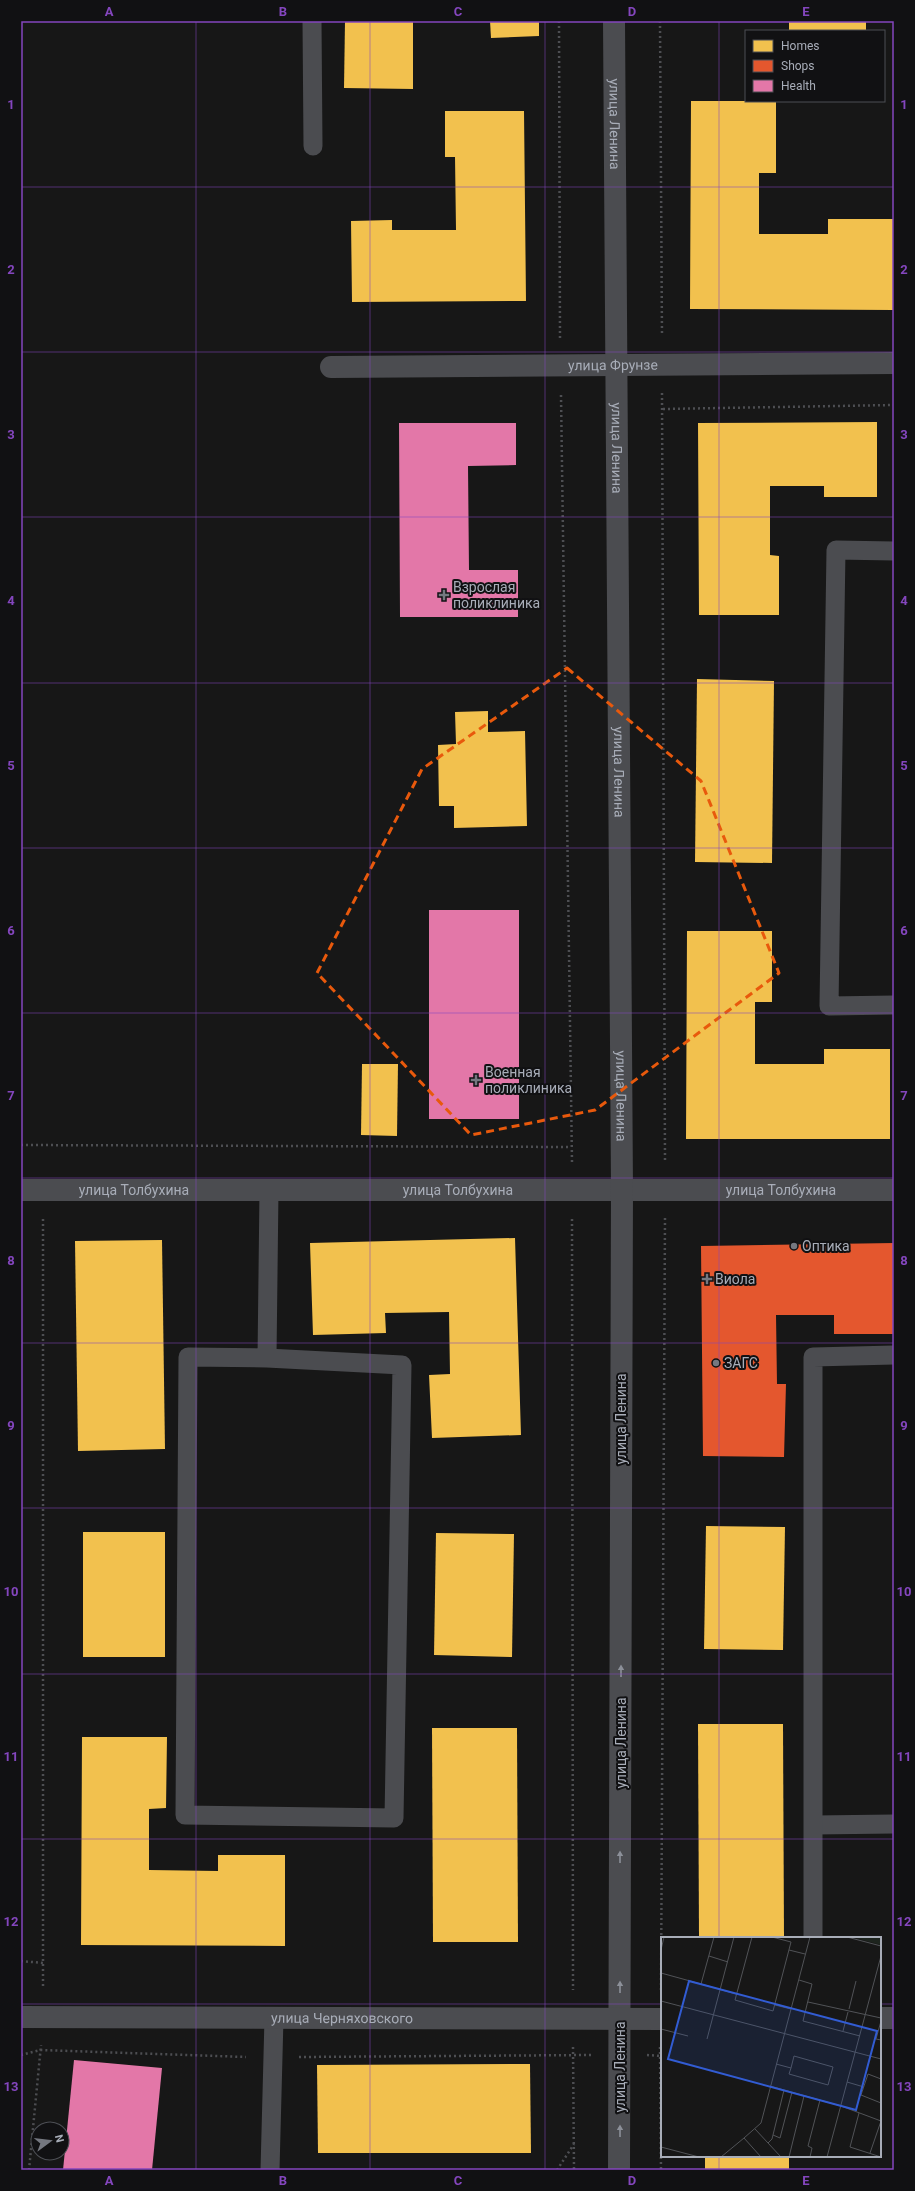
<svg xmlns="http://www.w3.org/2000/svg" width="915" height="2191" font-family="Roboto,sans-serif">
	<style>
		.homes { fill: #f2c14e }
		.shops { fill: #e4572e }
		.health { fill: #e377a8 }
		.lines { fill: none; stroke-linecap: round; stroke-linejoin: round }
		.path { stroke: #4d4e52; stroke-width: 2.5; stroke-dasharray: 2 3; stroke-linecap: butt }
		.service { stroke: #4b4c50; stroke-width: 19 }
		.minor { stroke: #4b4c50; stroke-width: 22 }
		.tertiary { stroke: #4b4c50; stroke-width: 22 }
		.oneway { fill: #8c9099 }
		.marked { fill: none; stroke: #e8590c; stroke-width: 3; stroke-dasharray: 8 5; stroke-linejoin: round }
		.grid { fill: none; stroke: #8446be; stroke-width: 1; stroke-opacity: 0.55 }
		.poi-dot { fill: #757880; stroke: #111113; stroke-width: 1.5 }
		.labels { text-anchor: middle; dominant-baseline: central; stroke-width: 4; stroke-linejoin: round; paint-order: stroke }
		.street-label { font-size: 14px; fill: #a8adb8; stroke: #111113 }
		.poi-label { font-size: 14px; fill: #a8adb8; stroke: #111113; text-anchor: start }
		.inset-road { fill: none; stroke: #515357; stroke-width: 1 }
		.view { fill: #325cd3; fill-opacity: 0.15; stroke: #325cd3; stroke-width: 2 }
		.inset-edge { fill: none; stroke: #a8adb8; stroke-width: 2 }
		.neatline { fill: none; stroke: #8446be; stroke-width: 1.5 }
		.grid-label { font-size: 13px; text-anchor: middle; font-weight: bold; fill: #8446be }
	</style>
	<rect width="100%" height="100%" fill="#171717"/>
	<g class="homes">
		<path d="M 345,21 L 413,21 L 413,89 L 344,88 Z"/>
		<path d="M 490,21 L 539,21 L 539,36 L 491,38 Z"/>
		<rect x="789" y="21" width="77" height="10"/>
		<path d="M 691,101 L 776,101 L 776,173 L 759,173 L 759,234 L 828,234 L 828,219 L 894,219 L 894,310 L 690,309 Z"/>
		<path d="M 445,111 L 524,111 L 526,301 L 352,302 L 351,221 L 392,220 L 392,230 L 456,230 L 455,157 L 445,157 Z"/>
		<path d="M 877,422 L 877,497 L 824,497 L 824,486 L 770,486 L 770,555 L 779,556 L 779,615 L 699,615 L 698,423 Z"/>
		<path d="M 697,679 L 774,681 L 772,863 L 695,862 Z"/>
		<path d="M 488,711 L 488,732 L 525,731 L 527,826 L 454,828 L 454,806 L 439,806 L 438,745 L 456,744 L 455,712 Z"/>
		<path d="M 687,931 L 772,931 L 772,1002 L 755,1002 L 755,1064 L 824,1064 L 824,1049 L 890,1049 L 890,1139 L 686,1139 Z"/>
		<path d="M 362,1064 L 398,1064 L 397,1136 L 361,1135 Z"/>
		<path d="M 515,1238 L 521,1435 L 432,1438 L 429,1375 L 450,1374 L 449,1312 L 385,1313 L 386,1333 L 313,1335 L 310,1243 Z"/>
		<path d="M 162,1240 L 165,1449 L 78,1451 L 75,1241 Z"/>
		<path d="M 706,1526 L 785,1527 L 783,1650 L 704,1649 Z"/>
		<rect x="83" y="1532" width="82" height="125"/>
		<path d="M 436,1533 L 514,1534 L 512,1657 L 434,1655 Z"/>
		<path d="M 698,1724 L 783,1724 L 784,1938 L 699,1938 Z"/>
		<path d="M 432,1728 L 517,1728 L 518,1942 L 433,1942 Z"/>
		<path d="M 82,1737 L 167,1737 L 166,1808 L 149,1809 L 149,1870 L 218,1871 L 218,1855 L 285,1855 L 285,1946 L 81,1945 Z"/>
		<path d="M 530,2064 L 531,2153 L 318,2153 L 317,2065 Z"/>
		<rect x="705" y="2156" width="84" height="14"/>
	</g>
	<path class="shops" d="M 894,1243 L 894,1334 L 834,1334 L 834,1315 L 776,1315 L 777,1384 L 786,1384 L 784,1457 L 703,1456 L 701,1246 Z"/>
	<g class="health">
		<path d="M 399,423 L 516,423 L 516,465 L 468,466 L 469,570 L 518,570 L 518,617 L 400,617 Z"/>
		<rect x="429" y="910" width="90" height="209"/>
		<path d="M 74,2060 L 162,2068 L 152,2170 L 63,2170 Z"/>
	</g>
	<g class="lines">
		<g class="path">
			<path d="M 559,21 L 560,338"/>
			<path d="M 660,21 L 662,336"/>
			<path d="M 662,393 L 665,1162"/>
			<path d="M 561,395 L 572,1162"/>
			<path d="M 663,409 L 894,405"/>
			<path d="M 21,1145 L 571,1147"/>
			<path d="M 43,1219 L 43,1988"/>
			<path d="M 572,1219 L 573,1990"/>
			<path d="M 21,1961 L 43,1963"/>
			<path d="M 661,1990 L 665,1217"/>
			<path d="M 573,2047 L 574,2170"/>
			<path d="M 660,2047 L 661,2170"/>
			<path d="M 21,2055 L 40,2050 L 246,2057"/>
			<path d="M 647,2055 L 661,2056"/>
			<path d="M 299,2057 L 592,2055"/>
			<path d="M 29,2170 L 41,2045"/>
			<path d="M 557,2170 L 574,2144"/>
		</g>
		<g class="service">
			<path d="M 312,21 L 313,146"/>
			<path d="M 894,551 L 836,550 L 829,1006 L 894,1005"/>
			<path d="M 267,1358 L 402,1365 L 394,1818 L 185,1815 L 188,1357 L 267,1358 L 269,1190"/>
			<path d="M 814,1825 L 894,1824"/>
			<path d="M 813,1938 L 813,1357 L 894,1355"/>
			<path d="M 270,2170 L 274,2018"/>
		</g>
		<g class="minor">
			<path id="s1" d="M 331,367 L 894,363"/>
			<path id="s2" d="M 21,1190 L 894,1190"/>
		</g>
		<g class="tertiary">
			<path id="s3" d="M 614,21 L 622,1190 L 619,2170"/>
			<path id="s4" d="M 21,2017 L 662,2019"/>
			<path d="M 880,2018 L 894,2018"/>
		</g>
	</g>
	<defs><path id="oneway-solid" d="M-6-.8H1V-3.2L6.5 0L1 3.2V.8H-6Z"/></defs>
	<g class="oneway">
		<use href="#oneway-solid" transform="translate(621 1671) rotate(-90)"/>
		<use href="#oneway-solid" transform="translate(620 1857) rotate(-90)"/>
		<use href="#oneway-solid" transform="translate(620 1987) rotate(-90)"/>
		<use href="#oneway-solid" transform="translate(620 2131) rotate(-90)"/>
	</g>
	<path class="marked" d="M 567,668 L 701,781 L 779,973 L 595,1110 L 471,1135 L 317,973 L 422,769 Z"/>
	<path class="grid" d="M 196,21 L 196,2170M 370,21 L 370,2170M 545,21 L 545,2170M 719,21 L 719,1938M 21,187 L 894,187M 21,352 L 894,352M 21,517 L 894,517M 21,683 L 894,683M 21,848 L 894,848M 21,1013 L 894,1013M 21,1178 L 894,1178M 21,1343 L 894,1343M 21,1508 L 894,1508M 21,1674 L 894,1674M 21,1839 L 894,1839M 21,2004 L 662,2004M 880,2004 L 894,2004M 719,2156 L 719,2170"/>
	<g class="poi-dot">
		<path d="M442 589h4v4h4v4h-4v4h-4v-4h-4v-4h4z"/>
		<path d="M474 1074h4v4h4v4h-4v4h-4v-4h-4v-4h4z"/>
		<circle cx="794" cy="1246" r="4"/>
		<path d="M705 1273h4v4h4v4h-4v4h-4v-4h-4v-4h4z"/>
		<circle cx="716" cy="1363" r="4"/>
	</g>
	<g class="labels">
		<g class="street-label">
			<text stroke="none"><textPath href="#s3" startOffset="103">улица Ленина</textPath></text>
			<text stroke="none"><textPath href="#s1" startOffset="282">улица Фрунзе</textPath></text>
			<text stroke="none"><textPath href="#s3" startOffset="427">улица Ленина</textPath></text>
			<text stroke="none"><textPath href="#s3" startOffset="751">улица Ленина</textPath></text>
			<text stroke="none"><textPath href="#s3" startOffset="1075">улица Ленина</textPath></text>
			<text stroke="none"><textPath href="#s2" startOffset="113">улица Толбухина</textPath></text>
			<text stroke="none"><textPath href="#s2" startOffset="437">улица Толбухина</textPath></text>
			<text stroke="none"><textPath href="#s2" startOffset="760">улица Толбухина</textPath></text>
			<text transform="translate(621 1419) rotate(-90)">улица Ленина</text>
			<text transform="translate(621 1743) rotate(-90)">улица Ленина</text>
			<text stroke="none"><textPath href="#s4" startOffset="321">улица Черняховского</textPath></text>
			<text transform="translate(620 2067) rotate(-90)">улица Ленина</text>
		</g>
		<g class="poi-label">
			<text x="453" y="587">Взрослая<tspan x="453" dy="16">поликлиника</tspan></text>
			<text x="485" y="1072">Военная<tspan x="485" dy="16">поликлиника</tspan></text>
			<text x="802" y="1246">Оптика</text>
			<text x="715" y="1279">Виола</text>
			<text x="724" y="1363">ЗАГС</text>
		</g>
	</g>
	<g transform="translate(661 1937)">
		<rect width="220" height="220" fill="#171717"/>
		<path d="M 191,0 L 220,0 L 220,8 Z" fill="#1d241e"/>
		<path class="inset-road" d="M 91,0 L 74,63 L 112,74 L 130,5 L 111,0M 186,0 L 220,9M 0,13 L 3,0M 128,13 L 144,17M 48,19 L 67,25M 0,36 L 40,47 L 53,0M 138,43 L 151,47 L 142,84 L 199,99M 40,47 L 75,57M 0,64 L 220,122M 147,65 L 220,81M 114,68 L 130,72M 188,72 L 195,44M 220,84 L 215,102 L 220,103M 0,92 L 27,99M 182,94 L 187,75M 46,102 L 73,0M 115,127 L 130,131 L 128,137 L 167,148 L 172,130 L 133,119 L 130,131M 220,142 L 207,137 L 200,158 L 220,166M 186,145 L 203,150M 109,149 L 180,169 L 220,184M 198,176 L 189,210 L 220,220M 94,192 L 120,220M 112,198 L 119,201 L 131,155M 83,201 L 100,186 L 149,0M 107,206 L 111,202 L 123,153M 0,210 L 38,220M 209,216 L 220,184M 60,220 L 83,201 L 100,220M 128,220 L 143,159M 149,220 L 151,211 L 147,209 L 159,163M 166,220 L 220,19"/>
		<path class="view" d="M 28,44 L 216,94 L 195,173 L 7,122 Z"/>
		<rect width="220" height="220" class="inset-edge"/>
	</g>
	<rect width="915" height="2191" fill="none" stroke="#111113" stroke-width="44"/>
	<rect x="745" y="30" width="140" height="72" fill="#111113" stroke="#4d4f55"/>
	<rect x="753" y="40" width="20" height="12" fill="#f2c14e" stroke="#4d4f55"/>
	<text x="781" y="50" font-size="12" fill="#a8adb8">Homes</text>
	<rect x="753" y="60" width="20" height="12" fill="#e4572e" stroke="#4d4f55"/>
	<text x="781" y="70" font-size="12" fill="#a8adb8">Shops</text>
	<rect x="753" y="80" width="20" height="12" fill="#e377a8" stroke="#4d4f55"/>
	<text x="781" y="90" font-size="12" fill="#a8adb8">Health</text>
	<g transform="translate(50 2141) rotate(75)"><circle r="19" fill="#111113" stroke="#4d4f55"/>
	<path d="M0-3L7 15L0 10L-7 15Z" fill="#757880"/>
	<text y="-6" font-size="11" font-weight="bold" text-anchor="middle" fill="#a8adb8">N</text>
	</g>
	<rect x="22" y="22" width="871" height="2147" class="neatline"/>
	<g class="grid-label">
		<text x="109" y="16">A</text>
		<text x="283" y="16">B</text>
		<text x="458" y="16">C</text>
		<text x="632" y="16">D</text>
		<text x="806" y="16">E</text>
		<text x="11" y="109">1</text>
		<text x="904" y="109">1</text>
		<text x="11" y="274">2</text>
		<text x="904" y="274">2</text>
		<text x="11" y="439">3</text>
		<text x="904" y="439">3</text>
		<text x="11" y="605">4</text>
		<text x="904" y="605">4</text>
		<text x="11" y="770">5</text>
		<text x="904" y="770">5</text>
		<text x="11" y="935">6</text>
		<text x="904" y="935">6</text>
		<text x="11" y="1100">7</text>
		<text x="904" y="1100">7</text>
		<text x="11" y="1265">8</text>
		<text x="904" y="1265">8</text>
		<text x="11" y="1430">9</text>
		<text x="904" y="1430">9</text>
		<text x="11" y="1596">10</text>
		<text x="904" y="1596">10</text>
		<text x="11" y="1761">11</text>
		<text x="904" y="1761">11</text>
		<text x="11" y="1926">12</text>
		<text x="904" y="1926">12</text>
		<text x="11" y="2091">13</text>
		<text x="904" y="2091">13</text>
		<text x="109" y="2185">A</text>
		<text x="283" y="2185">B</text>
		<text x="458" y="2185">C</text>
		<text x="632" y="2185">D</text>
		<text x="806" y="2185">E</text>
	</g>
</svg>
